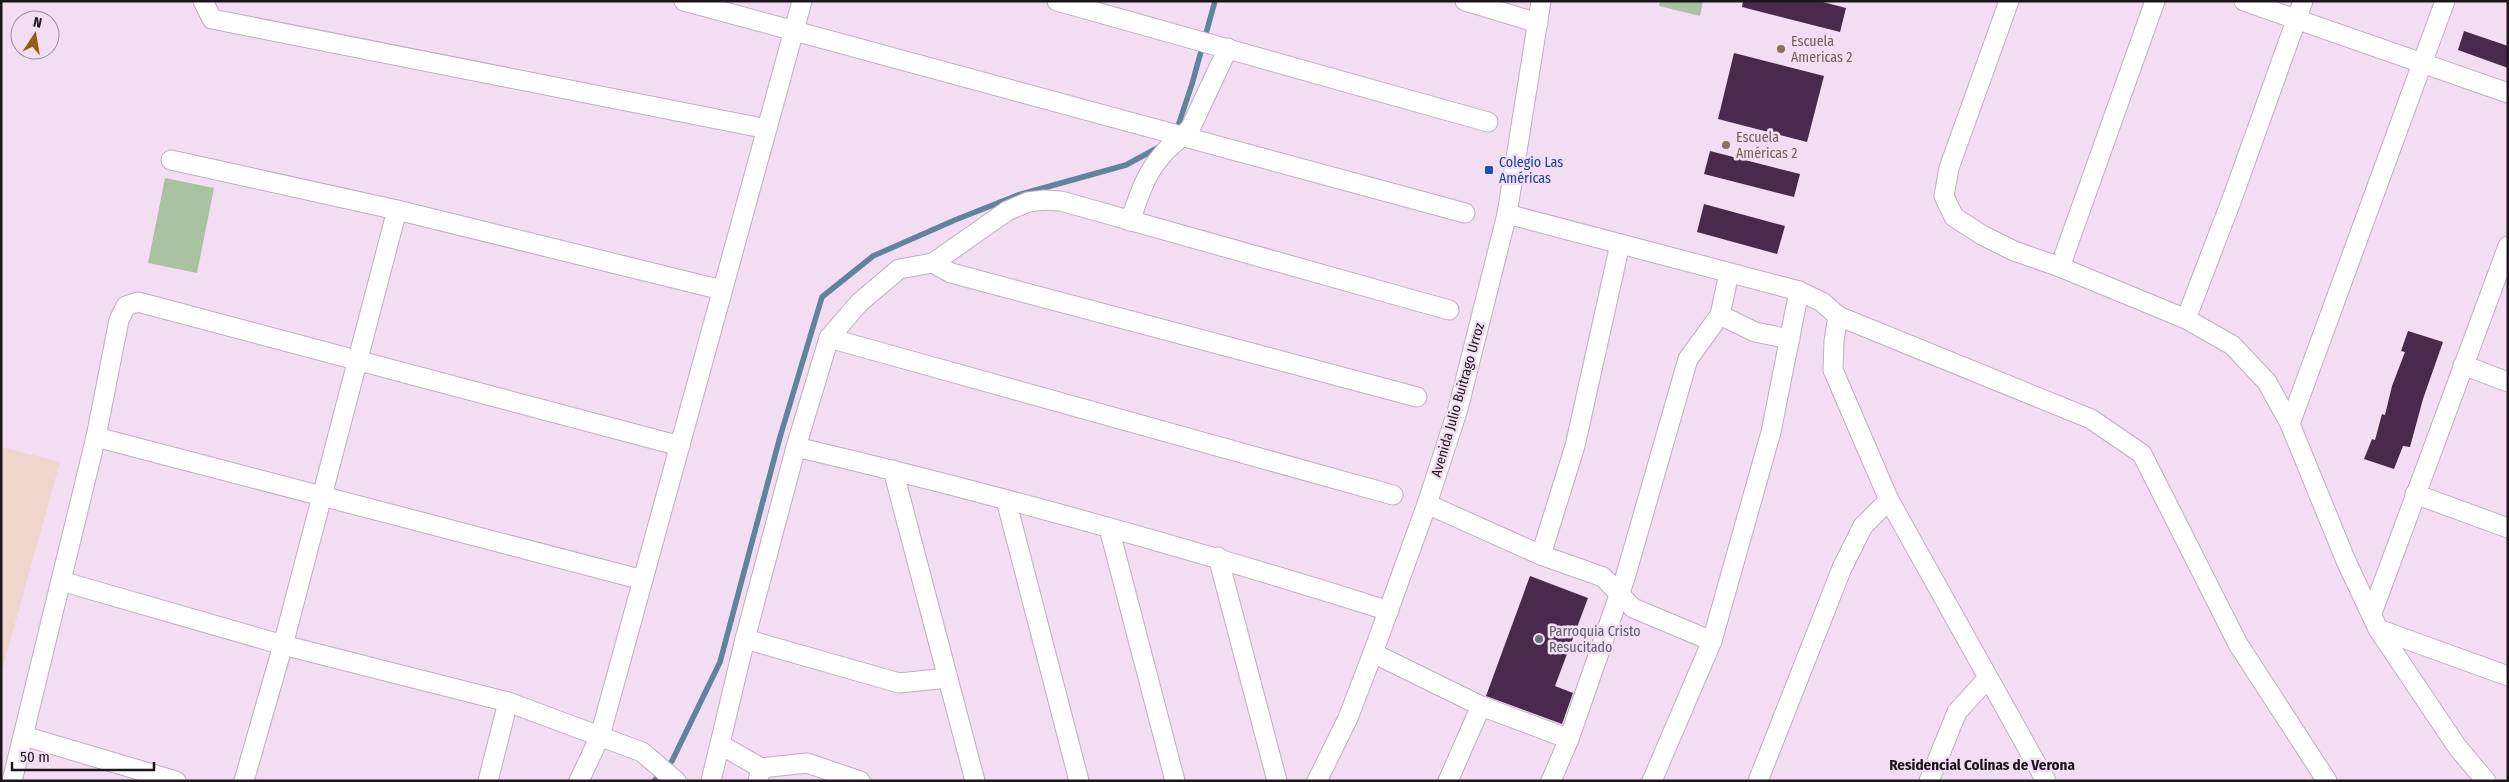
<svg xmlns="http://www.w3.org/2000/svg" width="2509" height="782" font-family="'Fira Sans Condensed',sans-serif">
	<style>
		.industrial { fill: #eed6cc }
		.green { fill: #a8c2a2 }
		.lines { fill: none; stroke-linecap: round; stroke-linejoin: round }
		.stream { stroke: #61839c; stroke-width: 5.5 }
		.building { fill: #49294c }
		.minor-casing { stroke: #c1adc2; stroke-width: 21 }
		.minor { stroke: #fff; stroke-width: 19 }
		.education-dot { fill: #8d6e63; stroke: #f2ddf3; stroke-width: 2 }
		.transit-dot { fill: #1a4fb4; stroke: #f2ddf3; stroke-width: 2 }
		.worship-dot { fill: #6b7280; stroke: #f2ddf3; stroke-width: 2 }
		.labels { text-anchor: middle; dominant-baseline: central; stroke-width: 5; stroke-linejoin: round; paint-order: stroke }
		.education-label { font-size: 14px; fill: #785e54; stroke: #f2ddf3; text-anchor: start }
		.transit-label { font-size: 14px; fill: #164399; stroke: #f2ddf3; text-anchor: start }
		.street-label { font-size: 14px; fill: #1c151c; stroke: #f2ddf3 }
		.worship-label { font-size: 14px; fill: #5b616d; stroke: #f2ddf3; text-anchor: start }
		.neighbourhood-label { font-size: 15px; font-weight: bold; fill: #1c151c; stroke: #f2ddf3 }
	</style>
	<rect width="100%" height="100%" fill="#f2ddf3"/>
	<path class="industrial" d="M 1,447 L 60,462 L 1,674 Z"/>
	<g class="green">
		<path d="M 1660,1 L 1703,1 L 1700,16 L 1659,6 Z"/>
		<path d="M 165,178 L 214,188 L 197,273 L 148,263 Z"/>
	</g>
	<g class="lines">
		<g class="stream">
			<path d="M 1176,132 L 1192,84 L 1215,1"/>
			<path d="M 654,781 L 672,761 L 720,662 L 780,437 L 822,297 L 873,256 L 955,220 L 1018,195 L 1126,165 L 1161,146"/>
		</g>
	</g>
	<g class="building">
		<path d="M 1743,1 L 1819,1 L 1846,8 L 1840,32 L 1742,7 Z"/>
		<path d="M 2464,31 L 2508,46 L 2508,68 L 2458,50 Z"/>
		<path d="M 1734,53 L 1824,76 L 1807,142 L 1718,119 Z"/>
		<path d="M 1710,151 L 1800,174 L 1794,197 L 1704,174 Z"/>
		<path d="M 1704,204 L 1785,226 L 1777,254 L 1697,232 Z"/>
		<path d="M 2408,331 L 2443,342 L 2423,399 L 2410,447 L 2403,446 L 2394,469 L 2364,459 L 2372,439 L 2375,440 L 2382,414 L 2385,415 L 2392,386 L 2405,352 L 2401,351 Z"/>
		<path d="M 1530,576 L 1588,598 L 1555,686 L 1573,693 L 1562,724 L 1486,696 Z"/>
	</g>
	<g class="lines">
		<defs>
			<g id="minor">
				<path d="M 203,1 L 212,19 L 767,129"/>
				<path d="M 684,1 L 1465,213"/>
				<path d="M 1057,1 L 1488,122"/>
				<path d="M 1465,1 L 1538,23"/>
				<path d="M 2009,1 L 1949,168 L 1944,196 L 1954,217 L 1982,235 L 2014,251 L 2060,267 L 2186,319 L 2232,345 L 2267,382 L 2290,424 L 2346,561 L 2378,629 L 2458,748 L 2486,781"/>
				<path d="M 2244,1 L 2508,93"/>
				<path d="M 171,160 L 397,210 L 722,290"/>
				<path d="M 1507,214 L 1799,291 L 1822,302 L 1838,316 L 2091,419 L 2142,454 L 2238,644 L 2327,781"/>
				<path d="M 1130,221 C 1139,196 1145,174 1163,154 C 1171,144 1183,138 1191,127 L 1228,48"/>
				<path d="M 933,263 L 951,273 L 1417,397"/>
				<path d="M 2060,267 L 2155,1"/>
				<path d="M 1720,315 L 1755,332 L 1790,339"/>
				<path d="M 1838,316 L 1834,341 L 1833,370 L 1889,500 L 2046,781"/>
				<path d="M 2186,319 L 2232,199 L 2303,1"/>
				<path d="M 829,338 L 1393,495"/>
				<path d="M 2463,365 L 2508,382"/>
				<path d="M 2290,424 L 2445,1"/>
				<path d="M 96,437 L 643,580"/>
				<path d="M 796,447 C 996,494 1193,549 1389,611"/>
				<path d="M 893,470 L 975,781"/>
				<path d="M 2415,494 L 2508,528"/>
				<path d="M 1006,500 L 1079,781"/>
				<path d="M 1427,504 L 1541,555 L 1603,577 L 1633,608 L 1712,641"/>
				<path d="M 1109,528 L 1175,781"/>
				<path d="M 1541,555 L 1575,446 L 1620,244"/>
				<path d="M 1218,557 L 1277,781"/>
				<path d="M 61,581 L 283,645 L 508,702 L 642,752 L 676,781"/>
				<path d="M 2372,613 L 2508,246"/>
				<path d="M 2378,629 L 2508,676"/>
				<path d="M 745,639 L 899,683 L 948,678"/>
				<path d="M 1373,653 L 1481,706 L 1569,739"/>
				<path d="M 24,736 L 176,781"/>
				<path d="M 721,745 L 761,768 L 758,781"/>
				<path d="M 761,768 L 807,763 L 860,781"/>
				<path d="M 12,781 L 96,437 L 119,320 L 126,306 L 138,302 L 680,446"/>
				<path d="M 244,781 L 283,645 L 397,210"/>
				<path d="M 488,781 L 508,702"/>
				<path d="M 579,781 L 600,736 L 802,1"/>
				<path d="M 711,781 L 745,639 L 796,447 L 829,338 L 859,303 L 899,269 L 933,263 L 1007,211 L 1028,202 L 1044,200 L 1061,201 L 1449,310"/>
				<path d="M 1317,781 L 1348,718 L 1373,653 L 1427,504 L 1458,409 L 1507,214 L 1541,1"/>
				<path d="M 1448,781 L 1481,706"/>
				<path d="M 1551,781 L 1569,739 L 1625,578 L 1688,359 L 1720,315 L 1729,273"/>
				<path d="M 1652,781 L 1712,641 L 1771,432 L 1799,291"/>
				<path d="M 1758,781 L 1842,568 L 1863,526 L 1889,500"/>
				<path d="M 1929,781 L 1957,712 L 1988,678"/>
			</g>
		</defs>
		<use href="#minor" class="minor-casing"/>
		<use href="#minor" class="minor"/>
	</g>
	<g class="education-dot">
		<circle cx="1781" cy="49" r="5"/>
		<circle cx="1726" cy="145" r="5"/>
	</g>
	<rect class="transit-dot" x="1484" y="165" width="10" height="10" rx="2.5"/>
	<circle class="worship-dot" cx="1539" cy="639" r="5"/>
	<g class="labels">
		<g class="education-label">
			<text x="1791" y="41">Escuela<tspan x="1791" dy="16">Americas 2</tspan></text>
			<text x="1736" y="137">Escuela<tspan x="1736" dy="16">Américas 2</tspan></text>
		</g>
		<g class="transit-label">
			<text x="1499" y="162">Colegio Las<tspan x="1499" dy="16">Américas</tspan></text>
		</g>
		<g class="street-label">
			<text transform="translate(1458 400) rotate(-74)">Avenida Julio Buitrago Urroz</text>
		</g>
		<g class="worship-label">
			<text x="1549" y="631">Parroquia Cristo<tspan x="1549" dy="16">Resucitado</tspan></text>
		</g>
		<g class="neighbourhood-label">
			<text x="1982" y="765">Residencial Colinas de Verona</text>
		</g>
	</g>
	<rect width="2509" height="782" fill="none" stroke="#1c151c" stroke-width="5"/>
	<g transform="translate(35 35) rotate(12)"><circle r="24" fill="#f2ddf3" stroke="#9c8d9d"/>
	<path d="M0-4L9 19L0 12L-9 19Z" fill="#925e10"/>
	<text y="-8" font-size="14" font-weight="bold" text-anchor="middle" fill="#1c151c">N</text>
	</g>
	<path d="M12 762v8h142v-8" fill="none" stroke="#1c151c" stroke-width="2.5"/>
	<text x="20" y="762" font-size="15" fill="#1c151c" stroke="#f2ddf3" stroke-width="4" paint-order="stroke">50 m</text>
</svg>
